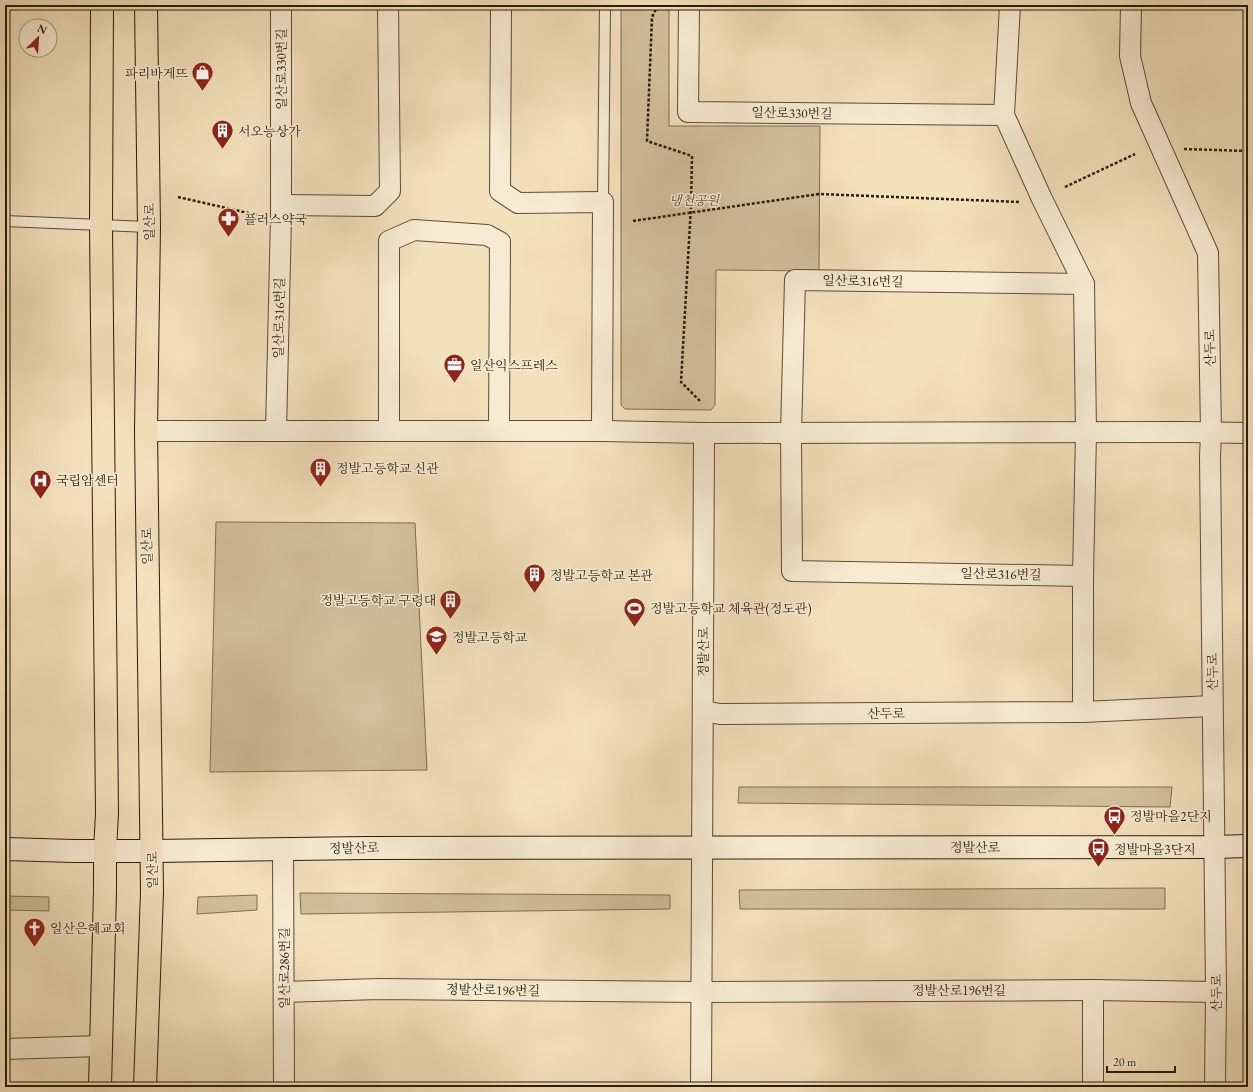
<svg xmlns="http://www.w3.org/2000/svg" width="1253" height="1092" font-family="'EB Garamond','Noto Serif KR',serif">
	<style>
		.green { fill: #d1c09d; stroke: #7e6e52 }
		.lines { fill: none; stroke-linecap: round; stroke-linejoin: round }
		.service-casing { stroke: #5c4d35; stroke-width: 12 }
		.minor-casing { stroke: #5c4d35; stroke-width: 22 }
		.secondary-casing { stroke: #2a1c08; stroke-width: 24 }
		.primary-casing { stroke: #2a1c08; stroke-width: 24 }
		.path { stroke: #2a1c08; stroke-width: 2.5; stroke-dasharray: 3 2; stroke-linecap: butt }
		.service { stroke: #f7ecd3; stroke-width: 10 }
		.minor { stroke: #f7ecd3; stroke-width: 20 }
		.secondary { stroke: #f7ecd3; stroke-width: 22 }
		.primary { stroke: #f3e1bc; stroke-width: 22 }
		.labels { text-anchor: middle; dominant-baseline: central; stroke-width: 3; stroke-linejoin: round; paint-order: stroke }
		.street-label { font-size: 13px; fill: #2a1c08; stroke: #f7ecd3 }
		.poi-label { font-size: 13px; fill: #2a1c08; stroke: #f7ecd3; text-anchor: start }
		.park-label { font-size: 13px; font-style: italic; fill: #5c4d35; stroke: #f7ecd3 }
	</style>
	<rect width="100%" height="100%" fill="#f3e1bc"/>
	<filter id="stains"><feTurbulence type="fractalNoise" baseFrequency=".005" numOctaves="4"/><feColorMatrix values="0 0 0 0 .2 0 0 0 0 .09 0 0 0 0 .02 0 0 0 .5 -.17"/></filter>
	<radialGradient id="worn" r=".72"><stop offset=".6" stop-color="#630" stop-opacity="0"/><stop offset="1" stop-color="#630" stop-opacity=".3"/></radialGradient>
	<g class="green">
		<path d="M 621,5 L 669,5 L 669,126 L 820,126 L 819,271 L 716,270 L 715,405 L 711,410 L 625,409 L 621,405 Z"/>
		<path d="M 216,522 L 415,523 L 427,770 L 210,772 Z"/>
		<path d="M 739,787 L 1172,787 L 1170,807 L 738,803 Z"/>
		<path d="M 1165,888 L 1165,909 L 740,909 L 739,890 Z"/>
		<path d="M 300,893 L 670,895 L 670,909 L 301,914 Z"/>
		<path d="M 257,895 L 257,910 L 197,914 L 198,897 Z"/>
		<path d="M 5,896 L 49,897 L 49,911 L 5,910 Z"/>
	</g>
	<g class="lines">
		<defs>
			<g id="service">
				<path d="M 603,202 L 605,5"/>
				<path d="M 5,221 L 149,227"/>
			</g>
			<g id="minor">
				<path d="M 501,5 L 500,191 L 518,203 L 603,202 L 602,431"/>
				<path d="M 689,5 L 688,112 L 1004,115"/>
				<path d="M 1010,5 L 1004,115 L 1042,199 L 1084,284 L 1086,433 L 1083,576 L 1083,712"/>
				<path d="M 1131,5 L 1130,56 L 1141,103 L 1208,253 L 1211,433 L 1210,457 L 1216,992 L 1215,1087"/>
				<path d="M 281,205 L 375,206 L 390,191 L 388,5"/>
				<path d="M 146,431 L 602,431 L 704,433 L 1187,432 L 1248,433"/>
				<path d="M 276,431 L 281,217 L 281,5"/>
				<path d="M 389,431 L 389,241 L 414,230 L 487,235 L 500,242 L 499,431"/>
				<path d="M 1083,576 L 792,571 L 791,433 L 795,280 L 1084,284"/>
				<path d="M 703,711 L 720,714 L 1083,712 L 1212,706"/>
				<path d="M 283,850 L 284,1087"/>
				<path d="M 284,992 L 379,989 L 702,992 L 1093,990 L 1216,992"/>
				<path d="M 5,1049 L 101,1046"/>
				<path d="M 701,1087 L 704,433"/>
				<path d="M 1093,1087 L 1093,990"/>
			</g>
			<path id="secondary" d="M 5,849 L 74,851 L 152,851 L 368,848 L 1214,847 L 1248,846"/>
			<g id="primary">
				<path d="M 100,1087 L 105,891 L 105,851 L 107,813 L 101,225 L 102,5"/>
				<path d="M 145,1087 L 152,892 L 146,431 L 149,227 L 146,5"/>
			</g>
		</defs>
		<use href="#service" class="service-casing"/>
		<use href="#minor" class="minor-casing"/>
		<use href="#secondary" class="secondary-casing"/>
		<use href="#primary" class="primary-casing"/>
		<g class="path">
			<path d="M 658,5 L 652,17 L 647,141 L 692,156 L 691,206 L 681,382 L 701,402"/>
			<path d="M 1184,149 L 1248,151"/>
			<path d="M 1065,187 L 1135,154"/>
			<path d="M 178,197 L 257,215"/>
			<path d="M 633,221 L 819,194 L 1020,202"/>
		</g>
		<use href="#service" class="service"/>
		<use href="#minor" class="minor"/>
		<use href="#secondary" class="secondary"/>
		<use href="#primary" class="primary"/>
	</g>
	<defs>
		<symbol id="shop-pin" viewBox="-11 -11 22 30"><path d="M0 17L-7.5 6A9.5 9.5 0 1 1 7.5 6Z" fill="#8f2418" stroke="#f7ecd3"/><path d="M-5-2.5h2.3a2.7 3.5 0 0 1 5.4 0H5L5.5 6h-11ZM-1.5-2.5h3a1.5 2.3 0 0 0-3 0Z" fill="#fff"/></symbol>
		<symbol id="building-pin" viewBox="-11 -11 22 30"><path d="M0 17L-7.5 6A9.5 9.5 0 1 1 7.5 6Z" fill="#8f2418" stroke="#f7ecd3"/><path d="M-4-6H4V6H1V3H-1V6H-4ZM-2.5-4.3h1.7v1.8h-1.7ZM.8-4.3h1.7v1.8H.8ZM-2.5-1h1.7V.8h-1.7ZM.8-1h1.7V.8H.8Z" fill="#fff"/></symbol>
		<symbol id="pharmacy-pin" viewBox="-11 -11 22 30"><path d="M0 17L-7.5 6A9.5 9.5 0 1 1 7.5 6Z" fill="#8f2418" stroke="#f7ecd3"/><path d="M-2-6h4v4h4v4h-4v4h-4v-4h-4v-4h4Z" fill="#fff"/></symbol>
		<symbol id="office-pin" viewBox="-11 -11 22 30"><path d="M0 17L-7.5 6A9.5 9.5 0 1 1 7.5 6Z" fill="#8f2418" stroke="#f7ecd3"/><path d="M-6-3h4V-5.5h4V-3h4V5H-6ZM-1-4.5V-3h2v-1.5ZM-6 0V1H6V0Z" fill="#fff"/></symbol>
		<symbol id="hospital-pin" viewBox="-11 -11 22 30"><path d="M0 17L-7.5 6A9.5 9.5 0 1 1 7.5 6Z" fill="#8f2418" stroke="#f7ecd3"/><path d="M-5-5h3v3.5h4V-5h3V5h-3V1.5h-4V5h-3Z" fill="#fff"/></symbol>
		<symbol id="stadium-pin" viewBox="-11 -11 22 30"><path d="M0 17L-7.5 6A9.5 9.5 0 1 1 7.5 6Z" fill="#8f2418" stroke="#f7ecd3"/><path d="M0-5a6.5 5 0 1 0 0 10a6.5 5 0 1 0 0-10ZM-3.5-1.8h7v3.6h-7Z" fill="#fff"/></symbol>
		<symbol id="school-pin" viewBox="-11 -11 22 30"><path d="M0 17L-7.5 6A9.5 9.5 0 1 1 7.5 6Z" fill="#8f2418" stroke="#f7ecd3"/><path d="M0-5L7-2L0 1L-7-2ZM-4 1L0 2.5L4 1V4Q0 6-4 4Z" fill="#fff"/></symbol>
		<symbol id="bus-pin" viewBox="-11 -11 22 30"><path d="M0 17L-7.5 6A9.5 9.5 0 1 1 7.5 6Z" fill="#8f2418" stroke="#f7ecd3"/><path d="M-5-6H5V4H4V6H2V4H-2V6H-4V4H-5ZM-3.5-4V0h7V-4ZM-3.5 1.2v1.5H-2V1.2ZM2 1.2v1.5H3.5V1.2Z" fill="#fff"/></symbol>
		<symbol id="church-pin" viewBox="-11 -11 22 30"><path d="M0 17L-7.5 6A9.5 9.5 0 1 1 7.5 6Z" fill="#8f2418" stroke="#f7ecd3"/><path d="M-1.2-6h2.4v3.5h3.3v2.4h-3.3V6h-2.4V-.1h-3.3v-2.4h3.3Z" fill="#fff"/></symbol>
	</defs>
	<g fill-rule="evenodd">
		<use href="#shop-pin" x="190" y="60" width="25" height="34"/>
		<use href="#building-pin" x="210" y="118" width="25" height="34"/>
		<use href="#pharmacy-pin" x="216" y="206" width="25" height="34"/>
		<use href="#office-pin" x="442" y="352" width="25" height="34"/>
		<use href="#building-pin" x="308" y="456" width="25" height="34"/>
		<use href="#hospital-pin" x="28" y="468" width="25" height="34"/>
		<use href="#building-pin" x="522" y="562" width="25" height="34"/>
		<use href="#building-pin" x="438" y="588" width="25" height="34"/>
		<use href="#stadium-pin" x="622" y="596" width="25" height="34"/>
		<use href="#school-pin" x="424" y="624" width="25" height="34"/>
		<use href="#bus-pin" x="1102" y="804" width="25" height="34"/>
		<use href="#bus-pin" x="1086" y="836" width="25" height="34"/>
		<use href="#church-pin" x="22" y="916" width="25" height="34"/>
	</g>
	<g class="labels">
		<g class="street-label">
			<text transform="translate(281 69) rotate(-90)">일산로330번길</text>
			<text transform="translate(792 113) rotate(1)">일산로330번길</text>
			<text transform="translate(149 222) rotate(-90)">일산로</text>
			<text transform="translate(863 281) rotate(1)">일산로316번길</text>
			<text transform="translate(279 318) rotate(-89)">일산로316번길</text>
			<text transform="translate(1210 348) rotate(-91)">산두로</text>
			<text transform="translate(147 546) rotate(-91)">일산로</text>
			<text transform="translate(1001 574) rotate(1)">일산로316번길</text>
			<text transform="translate(703 652) rotate(-90)">정발산로</text>
			<text transform="translate(1212 672) rotate(-90)">산두로</text>
			<text x="886" y="713">산두로</text>
			<text x="975" y="847">정발산로</text>
			<text transform="translate(354 848) rotate(-1)">정발산로</text>
			<text transform="translate(152 870) rotate(-90)">일산로</text>
			<text transform="translate(284 968) rotate(-90)">일산로286번길</text>
			<text transform="translate(493 990) rotate(1)">정발산로196번길</text>
			<text x="959" y="990">정발산로196번길</text>
			<text transform="translate(1216 993) rotate(-90)">산두로</text>
		</g>
		<g class="poi-label">
			<text x="188" y="73" text-anchor="end">파리바게뜨</text>
			<text x="238" y="131">서오능상가</text>
			<text x="244" y="219">플러스약국</text>
			<text x="470" y="365">일산익스프레스</text>
			<text x="336" y="468">정발고등학교 신관</text>
			<text x="56" y="480">국립암센터</text>
			<text x="550" y="575">정발고등학교 본관</text>
			<text x="436" y="600" text-anchor="end">정발고등학교 구령대</text>
			<text x="650" y="608">정발고등학교 체육관(정도관)</text>
			<text x="452" y="637">정발고등학교</text>
			<text x="1130" y="816">정발마을2단지</text>
			<text x="1114" y="849">정발마을3단지</text>
			<text x="50" y="928">일산은혜교회</text>
		</g>
		<g class="park-label">
			<text x="694" y="200">냉천공원</text>
		</g>
	</g>
	<rect width="1253" height="1092" fill="none" stroke="#f3e1bc" stroke-width="20"/>
	<rect x="6" y="6" width="1241" height="1080" fill="none" stroke="#2a1c08" stroke-width="2"/>
	<rect x="10" y="10" width="1233" height="1072" fill="none" stroke="#2a1c08"/>
	<g transform="translate(38 38) rotate(25)"><circle r="19" fill="#f7ecd3" stroke="#a59982"/>
	<path d="M0-3L7 15L0 10L-7 15Z" fill="#8f2418"/>
	<text y="-6" font-size="11" font-weight="bold" text-anchor="middle" fill="#2a1c08">N</text>
	</g>
	<path d="M1107 1066v6h68v-6" fill="none" stroke="#2a1c08" stroke-width="2"/>
	<text x="1113" y="1066" font-size="12" fill="#2a1c08" stroke="#f7ecd3" stroke-width="3" paint-order="stroke">20 m</text>
	<rect width="100%" height="100%" filter="url(#stains)"/>
	<rect width="100%" height="100%" fill="url(#worn)"/>
</svg>
